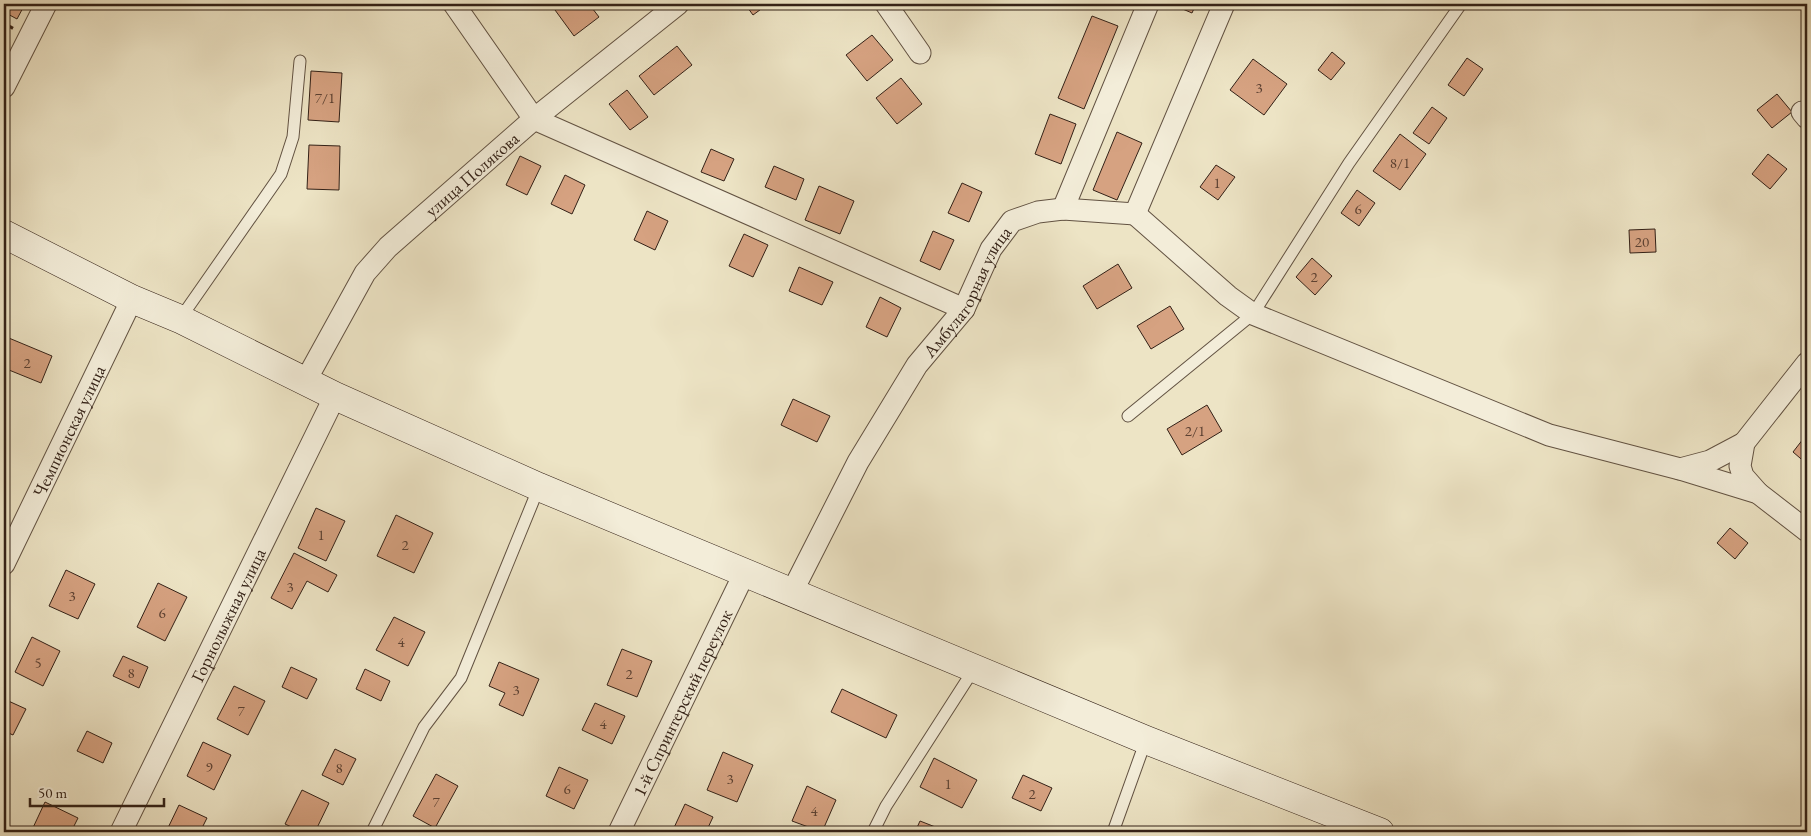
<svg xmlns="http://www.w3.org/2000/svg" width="1811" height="836" font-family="'EB Garamond',serif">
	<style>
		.building { fill: #d6a281; stroke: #332117 }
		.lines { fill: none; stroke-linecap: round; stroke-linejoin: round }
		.lane-casing { stroke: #625242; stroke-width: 13 }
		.street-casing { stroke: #625242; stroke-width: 23 }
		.secondary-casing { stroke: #332117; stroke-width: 29 }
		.path { stroke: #332117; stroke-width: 3; stroke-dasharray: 4 2.5; stroke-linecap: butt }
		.lane { stroke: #f3edd9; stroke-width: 11 }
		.street { stroke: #f3edd9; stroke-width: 21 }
		.secondary { stroke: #f3edd9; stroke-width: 28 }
		.labels { text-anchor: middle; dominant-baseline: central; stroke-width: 4.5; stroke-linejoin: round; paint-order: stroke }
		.number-label { font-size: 15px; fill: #5c4132 }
		.street-label { font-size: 18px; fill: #332117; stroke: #f3edd9 }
	</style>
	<rect width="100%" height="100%" fill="#ede4c5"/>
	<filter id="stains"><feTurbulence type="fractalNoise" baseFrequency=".004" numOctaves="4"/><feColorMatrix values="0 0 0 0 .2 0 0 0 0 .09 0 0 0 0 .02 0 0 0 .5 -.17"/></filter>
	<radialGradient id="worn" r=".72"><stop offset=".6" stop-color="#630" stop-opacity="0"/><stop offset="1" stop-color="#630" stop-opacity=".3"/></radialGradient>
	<g class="building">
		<path d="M 4,4 L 25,4 L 17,19 L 4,12 Z"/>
		<path d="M 564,4 L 589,4 L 599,17 L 574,36 L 555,10 Z"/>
		<path d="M 745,4 L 768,4 L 753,15 Z"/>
		<path d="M 1171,4 L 1196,4 L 1192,13 Z"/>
		<path d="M 1092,16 L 1118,26 L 1084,109 L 1058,98 Z"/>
		<path d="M 872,35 L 893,60 L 867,81 L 846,55 Z"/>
		<path d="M 677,46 L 692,65 L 654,95 L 639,76 Z"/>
		<path d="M 1332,52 L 1345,63 L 1331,80 L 1318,70 Z"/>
		<path d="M 1467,58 L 1483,69 L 1464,96 L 1448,85 Z"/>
		<path d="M 1253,59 L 1287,84 L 1264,115 L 1230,90 Z"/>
		<path d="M 311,71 L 342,73 L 339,122 L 308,120 Z"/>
		<path d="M 901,78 L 922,104 L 897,124 L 876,98 Z"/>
		<path d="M 627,90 L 648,117 L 630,130 L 609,104 Z"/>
		<path d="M 1777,94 L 1792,112 L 1772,128 L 1757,110 Z"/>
		<path d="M 1432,107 L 1447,118 L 1429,144 L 1413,133 Z"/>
		<path d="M 1050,114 L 1076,124 L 1061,164 L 1035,154 Z"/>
		<path d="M 1117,132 L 1142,143 L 1117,200 L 1093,190 Z"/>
		<path d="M 1400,134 L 1426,154 L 1400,190 L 1373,171 Z"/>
		<path d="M 309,145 L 340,146 L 339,190 L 307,189 Z"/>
		<path d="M 711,149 L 734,159 L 724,181 L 701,172 Z"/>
		<path d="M 1768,154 L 1787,169 L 1770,189 L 1752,174 Z"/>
		<path d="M 520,156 L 541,166 L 527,195 L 506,185 Z"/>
		<path d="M 1216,165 L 1235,177 L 1218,200 L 1200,187 Z"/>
		<path d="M 774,166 L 804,179 L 796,200 L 765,187 Z"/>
		<path d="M 565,175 L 585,185 L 572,214 L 551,204 Z"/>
		<path d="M 962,183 L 982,192 L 969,222 L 948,213 Z"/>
		<path d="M 819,186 L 854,201 L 840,234 L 805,220 Z"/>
		<path d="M 1357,190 L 1375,203 L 1359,226 L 1341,213 Z"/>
		<path d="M 647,211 L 668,221 L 655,250 L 634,240 Z"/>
		<path d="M 1655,229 L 1656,252 L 1630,253 L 1629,230 Z"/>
		<path d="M 933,231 L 954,240 L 940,270 L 920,261 Z"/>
		<path d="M 744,234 L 768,245 L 753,277 L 729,266 Z"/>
		<path d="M 1312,258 L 1332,276 L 1315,295 L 1296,277 Z"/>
		<path d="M 1118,264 L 1132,288 L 1097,309 L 1083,286 Z"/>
		<path d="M 799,267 L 833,282 L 822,305 L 789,291 Z"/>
		<path d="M 880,297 L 901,308 L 887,337 L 866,327 Z"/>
		<path d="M 1170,306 L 1184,329 L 1151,349 L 1137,326 Z"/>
		<path d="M 4,336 L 52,356 L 41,383 L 4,368 Z"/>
		<path d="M 793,399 L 830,416 L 817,442 L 781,425 Z"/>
		<path d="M 1207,405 L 1222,431 L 1182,455 L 1167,429 Z"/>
		<path d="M 1807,434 L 1807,464 L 1793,452 Z"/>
		<path d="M 316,508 L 345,521 L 326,561 L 298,548 Z"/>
		<path d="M 396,515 L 433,533 L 414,573 L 377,556 Z"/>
		<path d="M 1730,528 L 1748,543 L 1735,559 L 1717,543 Z"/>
		<path d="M 294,553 L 337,575 L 328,592 L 307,581 L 292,609 L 271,598 Z"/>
		<path d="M 66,570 L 95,584 L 78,619 L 49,606 Z"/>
		<path d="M 158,583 L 187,597 L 165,641 L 137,627 Z"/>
		<path d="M 394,617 L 425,632 L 408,666 L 376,650 Z"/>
		<path d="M 32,637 L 60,651 L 43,686 L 15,672 Z"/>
		<path d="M 622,649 L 652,661 L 637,697 L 607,685 Z"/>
		<path d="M 123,656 L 148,667 L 139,688 L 113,676 Z"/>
		<path d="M 499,662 L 539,679 L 523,716 L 499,705 L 505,693 L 489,686 Z"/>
		<path d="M 291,667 L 317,679 L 307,699 L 282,687 Z"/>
		<path d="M 365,669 L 390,681 L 381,701 L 356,689 Z"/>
		<path d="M 234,686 L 265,701 L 248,735 L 217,719 Z"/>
		<path d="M 842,689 L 897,715 L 886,738 L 831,712 Z"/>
		<path d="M 4,699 L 26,709 L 13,735 L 4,731 Z"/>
		<path d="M 595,703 L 625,716 L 612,744 L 582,730 Z"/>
		<path d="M 87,731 L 112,743 L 103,763 L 77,751 Z"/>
		<path d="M 203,742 L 231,755 L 214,790 L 187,776 Z"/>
		<path d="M 335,749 L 356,759 L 343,785 L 322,775 Z"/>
		<path d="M 723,752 L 753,765 L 737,802 L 707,790 Z"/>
		<path d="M 934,758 L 977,780 L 962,808 L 920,787 Z"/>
		<path d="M 559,767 L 588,780 L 574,809 L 546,796 Z"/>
		<path d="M 436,774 L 458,786 L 435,828 L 413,816 Z"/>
		<path d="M 1023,775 L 1052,788 L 1041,811 L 1012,798 Z"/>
		<path d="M 807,786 L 836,800 L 822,832 L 792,821 Z"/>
		<path d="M 302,790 L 329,803 L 315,832 L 302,832 L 285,824 Z"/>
		<path d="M 45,802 L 78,818 L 71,832 L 31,832 Z"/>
		<path d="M 685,804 L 713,817 L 706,832 L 672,832 Z"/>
		<path d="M 179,805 L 207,818 L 200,832 L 166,832 Z"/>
		<path d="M 920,821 L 943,830 L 942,832 L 915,832 Z"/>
	</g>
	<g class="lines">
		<defs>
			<g id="lane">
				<path d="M 180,319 L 281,174 L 293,137 L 300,61"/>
				<path d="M 1128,416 L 1253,314 L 1349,163 L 1461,4"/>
				<path d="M 372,832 L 424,727 L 461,678 L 539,487"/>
				<path d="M 873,832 L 886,806 L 974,669"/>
				<path d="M 1113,832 L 1146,740"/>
			</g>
			<g id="street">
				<path d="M 454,4 L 534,119 L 964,309"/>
				<path d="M 886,4 L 920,53"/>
				<path d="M 4,87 L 46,4"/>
				<path d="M 1802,112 L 1807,118"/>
				<path d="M 1063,209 L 1148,4"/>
				<path d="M 1135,214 L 1228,296 L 1253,314 L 1549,435 L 1680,469 L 1758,493 L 1807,531"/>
				<path id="s1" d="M 306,380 L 365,273 L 388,247 L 534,119 L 678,4"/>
				<path d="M 1680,469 L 1710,461 L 1744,443"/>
				<path d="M 1758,493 L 1743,476 L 1740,466 L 1744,443 L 1807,363"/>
				<path id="s2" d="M 4,564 L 132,299"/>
				<path id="s3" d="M 792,592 L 858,462 L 917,365 L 964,309 L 991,249 L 1012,221 L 1038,212 L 1063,209 L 1135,214 L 1224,4"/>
				<path id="s4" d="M 121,832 L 335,396"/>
				<path id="s5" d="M 619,832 L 745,572"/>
			</g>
			<path id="secondary" d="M 4,234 L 132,299 L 180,319 L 335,396 L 539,487 L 1146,740 L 1380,832"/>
		</defs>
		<use href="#lane" class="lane-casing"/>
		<use href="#street" class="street-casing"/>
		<use href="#secondary" class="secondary-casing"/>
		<path class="path" d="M 4,23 L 14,29"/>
		<use href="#lane" class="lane"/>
		<use href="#street" class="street"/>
		<use href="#secondary" class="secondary"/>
	</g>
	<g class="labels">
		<g class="number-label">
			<text x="1259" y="87">3</text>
			<text x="325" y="97">7/1</text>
			<text x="1400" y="162">8/1</text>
			<text x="1217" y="182">1</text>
			<text x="1358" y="208">6</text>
			<text x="1642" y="241">20</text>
			<text x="1314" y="276">2</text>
			<text x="27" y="362">2</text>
			<text x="1195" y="430">2/1</text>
			<text x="321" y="534">1</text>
			<text x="405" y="544">2</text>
			<text x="290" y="586">3</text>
			<text x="72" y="595">3</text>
			<text x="162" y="612">6</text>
			<text x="401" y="641">4</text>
			<text x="38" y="662">5</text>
			<text x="131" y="672">8</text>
			<text x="629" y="673">2</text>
			<text x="516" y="689">3</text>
			<text x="241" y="710">7</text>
			<text x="603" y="723">4</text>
			<text x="209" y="766">9</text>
			<text x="339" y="767">8</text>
			<text x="730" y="778">3</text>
			<text x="948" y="783">1</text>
			<text x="567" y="788">6</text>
			<text x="1032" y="793">2</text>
			<text x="436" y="801">7</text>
			<text x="814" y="810">4</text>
		</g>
		<g class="street-label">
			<text stroke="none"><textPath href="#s1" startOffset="268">улица Полякова</textPath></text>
			<text stroke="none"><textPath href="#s3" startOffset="349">Амбулаторная улица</textPath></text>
			<text stroke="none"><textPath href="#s2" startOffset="148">Чемпионская улица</textPath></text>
			<text stroke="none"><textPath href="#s4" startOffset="242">Горнолыжная улица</textPath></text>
			<text stroke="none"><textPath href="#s5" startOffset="144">1-й Спринтерский переулок</textPath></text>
		</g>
	</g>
	<rect width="1811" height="836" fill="none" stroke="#ede4c5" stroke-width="20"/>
	<rect x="5" y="5" width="1801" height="826" fill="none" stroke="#332117" stroke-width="2.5"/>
	<rect x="10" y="10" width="1791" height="816" fill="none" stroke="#332117"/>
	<path d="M30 798v8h134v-8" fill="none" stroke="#332117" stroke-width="2.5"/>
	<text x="38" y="798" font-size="15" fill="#332117" stroke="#f3edd9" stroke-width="4" paint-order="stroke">50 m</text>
	<rect width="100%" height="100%" filter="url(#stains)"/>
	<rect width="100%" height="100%" fill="url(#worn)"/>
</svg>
